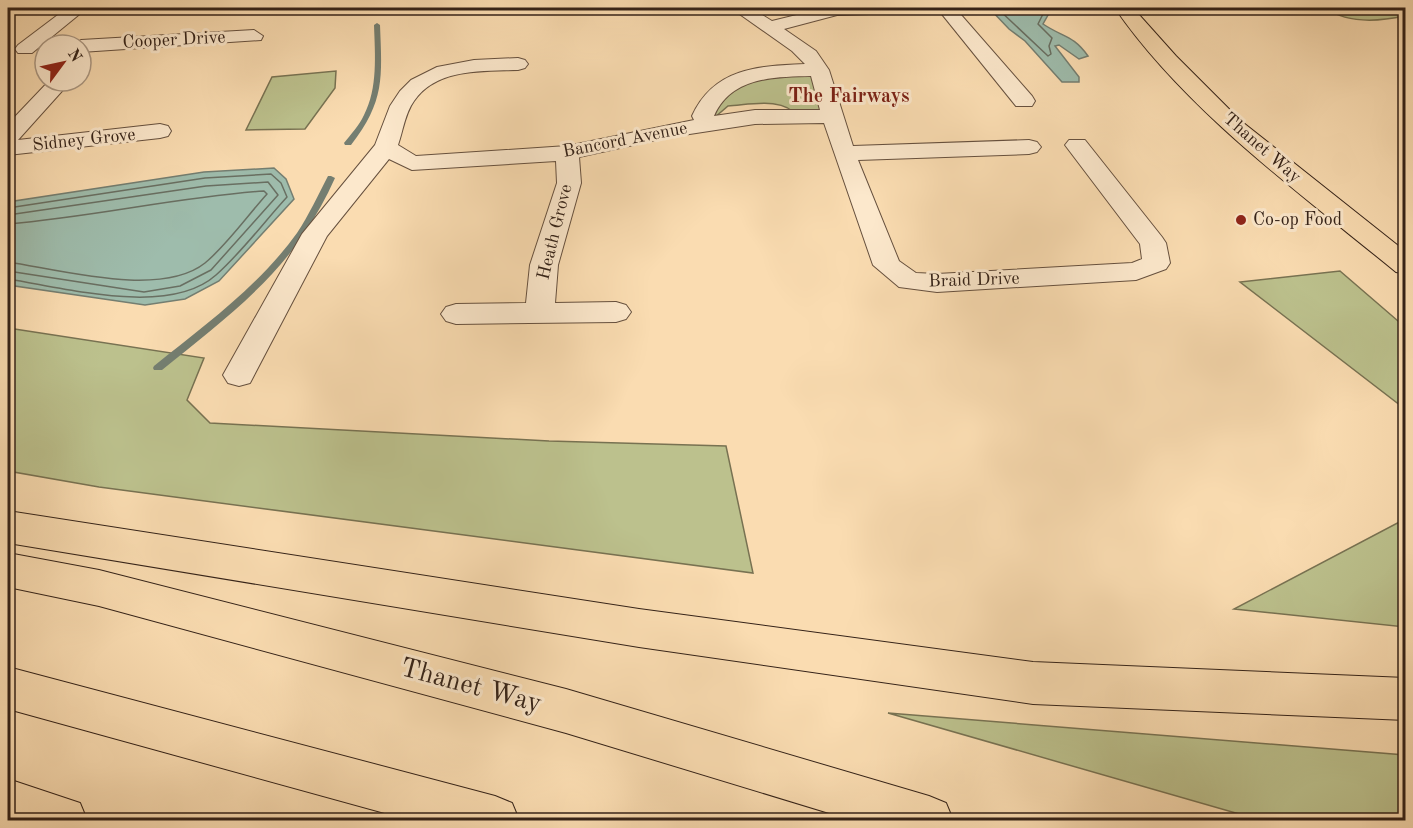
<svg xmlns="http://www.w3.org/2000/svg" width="1413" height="828" font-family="'Old Standard TT',serif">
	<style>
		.green { fill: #bcc18d; stroke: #787252; stroke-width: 1.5 }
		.water { fill: #9ebcac; stroke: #747e71; stroke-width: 1.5 }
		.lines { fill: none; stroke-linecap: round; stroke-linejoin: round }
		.shore { stroke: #696f62; stroke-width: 1.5 }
		.stream { fill: #747e71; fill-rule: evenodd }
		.minor-casing { stroke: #66503e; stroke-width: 2 }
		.major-casing { stroke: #342218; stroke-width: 2 }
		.highway-casing { stroke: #342218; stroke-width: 2 }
		.minor { fill: #fce8cc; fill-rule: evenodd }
		.major { fill: #fadcb1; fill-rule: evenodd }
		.highway { fill: #fadcb1; fill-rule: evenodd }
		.poi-dot { fill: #8f2418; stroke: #fce8cc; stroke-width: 2 }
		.labels { text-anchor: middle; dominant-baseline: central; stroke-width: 6; stroke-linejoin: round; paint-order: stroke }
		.far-street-label { font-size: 18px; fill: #342218; stroke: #fce8cc }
		.far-poi-label { font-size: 18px; fill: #342218; stroke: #fce8cc; text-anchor: start }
		.far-neighbourhood-label { font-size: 20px; font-weight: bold; fill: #7a1f14; stroke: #fce8cc }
		.near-street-label { font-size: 27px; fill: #342218; stroke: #fce8cc }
	</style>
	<rect width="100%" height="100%" fill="#fadcb1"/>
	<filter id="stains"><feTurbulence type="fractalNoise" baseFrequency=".00333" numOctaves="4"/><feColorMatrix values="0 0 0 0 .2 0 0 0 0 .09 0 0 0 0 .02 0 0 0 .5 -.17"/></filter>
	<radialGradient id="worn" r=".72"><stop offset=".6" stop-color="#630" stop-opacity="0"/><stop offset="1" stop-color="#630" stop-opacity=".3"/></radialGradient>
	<g class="green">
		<path d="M 1326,8 L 1405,8 L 1405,16 C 1381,21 1347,24 1326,8 Z"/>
		<path d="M 819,70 L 833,116 L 798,117 C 784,96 749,105 728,106 L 707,124 L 733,82 Z"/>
		<path d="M 336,71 L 335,88 L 305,129 L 246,130 L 272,77 Z"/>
		<path d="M 1340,271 L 1405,327 L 1405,409 L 1240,282 Z"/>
		<path d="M 8,328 L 204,358 L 187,400 L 210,423 L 549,441 L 726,446 L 753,573 L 99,487 L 8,471 Z"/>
		<path d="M 1405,519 L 1405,627 L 1234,609 Z"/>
		<path d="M 888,713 L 1405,755 L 1405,820 L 1260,820 Z"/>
	</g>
	<g class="water">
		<path d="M 989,8 L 1052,8 L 1043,24 C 1064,38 1073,35 1088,56 L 1079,59 L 1059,45 L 1055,46 L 1079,77 L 1079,82 L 1062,82 L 1025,41 L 1009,29 Z"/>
		<path d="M 274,168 L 286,179 L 294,199 L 219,281 L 185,299 L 145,305 L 8,285 L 8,202 L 204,172 Z"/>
	</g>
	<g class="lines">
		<g class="shore">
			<path d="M 997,8 L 1048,56 L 1051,54 L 1049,46 L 1052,38 L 1038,24 L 1046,8"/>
			<path d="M 8,208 L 205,178 L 271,174 L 281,183 L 287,197 C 264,222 242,252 216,275 C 169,317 66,288 8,279"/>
			<path d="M 8,215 L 206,186 L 268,182 L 278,195 L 211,270 L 180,286 L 144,292 L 8,271"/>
			<path d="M 8,224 C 94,217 178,197 264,191 L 267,194 C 248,215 227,245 205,263 C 161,298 61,270 8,262"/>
		</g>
		<g class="stream">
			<path d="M 377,23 L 380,25 C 382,78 385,101 351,145 L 345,145 L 344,143 C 351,134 359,126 364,115 C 378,88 375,55 374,25 Z"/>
			<path d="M 328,176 L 331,176 L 335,178 C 326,198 316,216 304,234 C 267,289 212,329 162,370 L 154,370 L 153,368 L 154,366 C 205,325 259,286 297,233 C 309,215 318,195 328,176 Z"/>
		</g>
		<defs>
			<g id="minor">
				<path d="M 67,8 L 87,8 L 32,53 L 18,53 L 15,49 L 18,45 Z"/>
				<path d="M 731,8 L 751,8 L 772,21 L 825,8 L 910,8 L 907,12 L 901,13 L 837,15 L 784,29 L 816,51 L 829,70 L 853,146 L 1029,140 L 1037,142 L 1041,147 L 1037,152 L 1029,154 L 858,160 L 899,261 L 916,273 L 937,274 L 1132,263 L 1142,259 L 1140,244 L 1065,145 L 1069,140 L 1085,140 L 1162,237 L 1166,243 L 1170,263 L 1166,269 L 1136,280 L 937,292 L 899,287 L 873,265 L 824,123 L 755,124 L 670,137 L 579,157 L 581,183 L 558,265 L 555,303 L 616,302 L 626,305 L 631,312 L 626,319 L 616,322 L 456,324 L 446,321 L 441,314 L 446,307 L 456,304 L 526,303 L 530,265 L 557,183 L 556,161 L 412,170 L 389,159 L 327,236 L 250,383 L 239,386 L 228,383 L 223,375 L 302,234 L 375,145 L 390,106 L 400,91 L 411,80 L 437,67 L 474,60 L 518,58 L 525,60 L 528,64 L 525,68 L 518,70 C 484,71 436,68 414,101 C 405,113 403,131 398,145 L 416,156 L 567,146 L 694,120 L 692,116 C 714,68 758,66 805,64 L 792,51 ZM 811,76 L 820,110 L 755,110 L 714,116 C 731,77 773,77 811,76 Z"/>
				<path d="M 937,8 L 955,8 L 1032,96 L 1035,101 L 1032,106 L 1016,106 Z"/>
				<path d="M 254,30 L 263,36 L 261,40 L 81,52 L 81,45 L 72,45 L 81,40 Z"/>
				<path d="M 49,81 L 71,81 L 18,140 L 160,124 L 168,126 L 171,131 L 168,136 L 160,138 L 8,155 L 8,124 Z"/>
			</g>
			<path id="major" d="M 1115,8 L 1133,8 L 1176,56 L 1241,121 L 1406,252 L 1406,274 L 1396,272 C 1301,194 1185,110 1115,8 Z"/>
			<g id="highway">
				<path d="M 8,511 L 639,609 L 1033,662 L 1406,678 L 1406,720 L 1033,704 L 639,647 L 8,543 Z"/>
				<path d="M 8,553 L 99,570 L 566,689 L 929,796 L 946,803 L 953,820 L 852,820 L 566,733 L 99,606 L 8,587 Z"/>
				<path d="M 8,667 L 495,796 L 512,803 L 519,820 L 410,820 L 8,709 Z"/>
				<path d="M 8,779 L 80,803 L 87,820 L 8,820 Z"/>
			</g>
		</defs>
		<use href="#minor" class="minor-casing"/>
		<use href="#major" class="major-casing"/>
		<use href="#highway" class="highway-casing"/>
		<use href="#minor" class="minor"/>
		<use href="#major" class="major"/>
		<use href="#highway" class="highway"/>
	</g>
	<circle class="poi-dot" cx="1241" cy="220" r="6"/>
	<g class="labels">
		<g class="far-street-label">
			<text transform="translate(174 40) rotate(-3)">Cooper Drive</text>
			<text transform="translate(84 140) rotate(-6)">Sidney Grove</text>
			<text transform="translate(625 140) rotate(-11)">Bancord Avenue</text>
			<text transform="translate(1262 148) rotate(41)">Thanet Way</text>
			<text transform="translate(555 232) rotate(-76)">Heath Grove</text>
			<text transform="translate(974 280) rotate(-2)">Braid Drive</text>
		</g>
		<g class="far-poi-label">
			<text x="1253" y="220">Co-op Food</text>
		</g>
		<g class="far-neighbourhood-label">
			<text x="849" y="97">The Fairways</text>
		</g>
		<g class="near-street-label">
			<text transform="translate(471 686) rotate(15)">Thanet Way</text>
		</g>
	</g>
	<rect width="1413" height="828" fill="none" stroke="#fadcb1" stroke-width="30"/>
	<rect x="9" y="9" width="1395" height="810" fill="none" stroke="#342218" stroke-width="3"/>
	<rect x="15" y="15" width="1383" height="798" fill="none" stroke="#342218" stroke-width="1.5"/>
	<g transform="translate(63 63) rotate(57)"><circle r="28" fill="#fce8cc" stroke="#ac9984" stroke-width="1.5"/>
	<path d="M0-4.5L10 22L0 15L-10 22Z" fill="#8f2418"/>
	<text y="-9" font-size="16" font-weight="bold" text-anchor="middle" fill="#342218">N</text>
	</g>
	<rect width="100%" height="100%" filter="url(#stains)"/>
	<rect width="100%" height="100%" fill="url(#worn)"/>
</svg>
